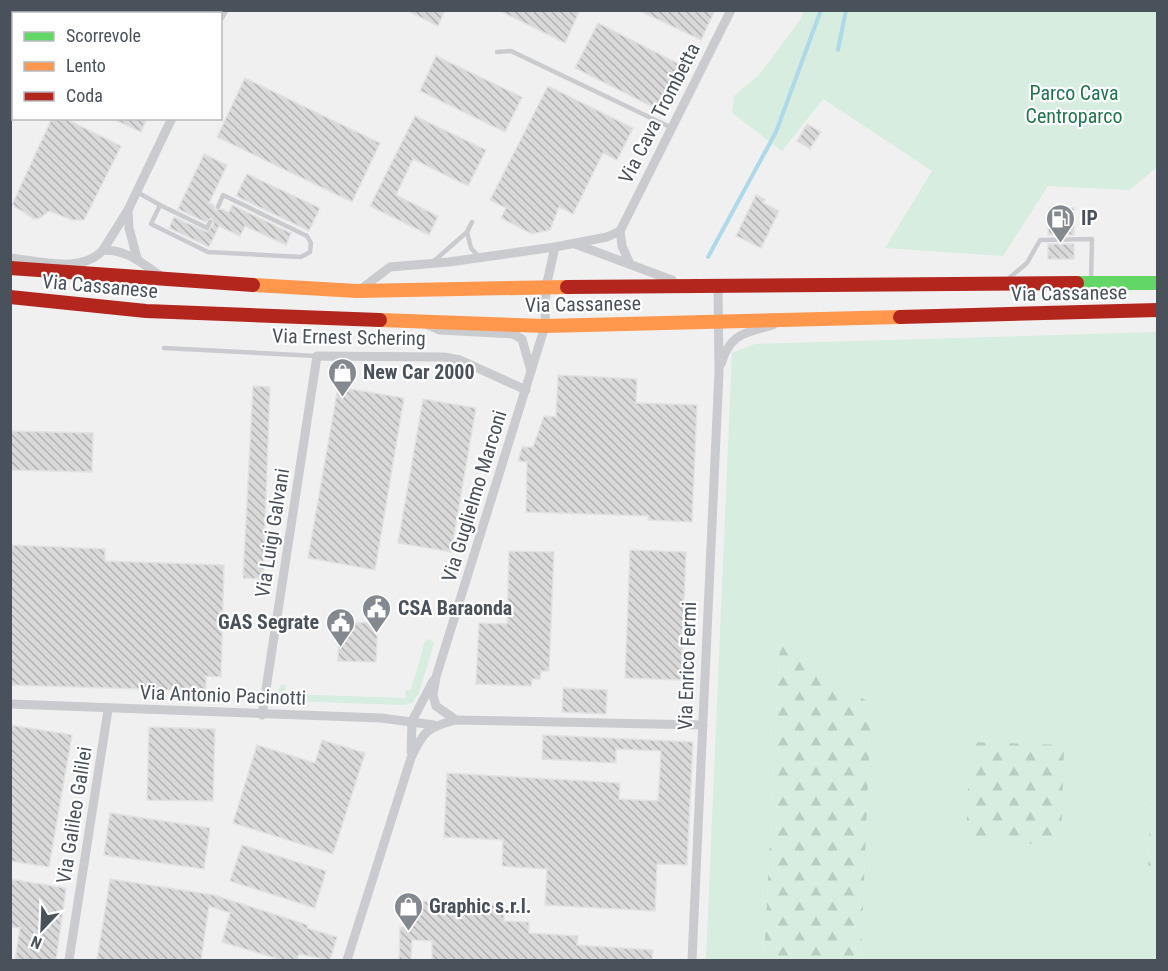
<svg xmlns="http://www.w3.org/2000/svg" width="1168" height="971" font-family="'Roboto Condensed',sans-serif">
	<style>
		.green { fill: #d6ede0 }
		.forest { fill: url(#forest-firs) }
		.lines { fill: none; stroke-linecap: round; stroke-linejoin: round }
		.stream { stroke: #aed9e8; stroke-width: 4 }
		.building { fill: url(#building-back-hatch); stroke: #e1e2e3; stroke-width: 1.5 }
		.lane { stroke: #cacbce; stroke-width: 4.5 }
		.street { stroke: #cacbce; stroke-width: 9 }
		.fast { stroke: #63d668; stroke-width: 14 }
		.slow { stroke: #ff974d; stroke-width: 14 }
		.jam { stroke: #b3261e; stroke-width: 14 }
		.labels { text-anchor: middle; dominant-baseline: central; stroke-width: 4.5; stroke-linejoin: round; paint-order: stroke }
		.park-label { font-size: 20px; fill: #20754e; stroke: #fff }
		.street-label { font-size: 20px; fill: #49515a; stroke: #fff }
		.poi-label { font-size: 20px; font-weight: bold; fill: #49515a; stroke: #fff; text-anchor: start }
	</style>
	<defs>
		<pattern id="forest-firs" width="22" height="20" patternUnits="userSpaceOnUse" patternTransform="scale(1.5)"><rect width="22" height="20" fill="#d6ede0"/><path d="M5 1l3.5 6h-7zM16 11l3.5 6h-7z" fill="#b9cdc2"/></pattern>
		<pattern id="building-back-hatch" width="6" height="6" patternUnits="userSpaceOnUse" patternTransform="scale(1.5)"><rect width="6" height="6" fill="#d9d9da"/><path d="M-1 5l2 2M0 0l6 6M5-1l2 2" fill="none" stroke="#b2b2b4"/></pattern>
	</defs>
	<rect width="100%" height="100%" fill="#f0f0f0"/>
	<g class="green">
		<path d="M 803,11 L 1157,11 L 1157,167 L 1130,190 L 1048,186 L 1003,256 L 885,248 L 932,171 L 823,99 L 782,151 L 732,113 L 734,96 L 759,75 L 800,20 Z"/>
		<path d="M 1157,332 L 1158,633 L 1148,872 L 1157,879 L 1157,960 L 861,960 L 871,704 L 780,642 L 764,960 L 706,960 L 732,353 L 755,344 Z"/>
		<path d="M 430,639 L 434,643 L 419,693 L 412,703 L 404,705 L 288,701 L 278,694 L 280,685 L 286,685 L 285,694 L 405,698 L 406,690 L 411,690 L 425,641 Z"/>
	</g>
	<g class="forest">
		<path d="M 1157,633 L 1158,879 L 1157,879 L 1148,872 Z"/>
		<path d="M 780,642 L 871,704 L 861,960 L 764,960 Z"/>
		<path d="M 970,742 L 1064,745 L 1061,845 L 966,841 Z"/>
	</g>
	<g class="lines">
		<g class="stream">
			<path d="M 838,50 L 846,10"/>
			<path d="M 708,257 L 776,132 L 821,10"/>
		</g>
	</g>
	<g class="building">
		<path d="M 406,10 L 445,10 L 438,26 Z"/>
		<path d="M 498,10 L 580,10 L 565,43 Z"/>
		<path d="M 638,10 L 715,10 L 701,40 Z"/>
		<path d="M 598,23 L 679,64 L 657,109 L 575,68 Z"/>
		<path d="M 436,56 L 522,97 L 505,132 L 420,91 Z"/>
		<path d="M 245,78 L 380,143 L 352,202 L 217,137 Z"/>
		<path d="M 548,86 L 633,128 L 617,160 L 603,153 L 573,214 L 559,207 L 550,230 L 532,234 L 501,218 L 506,208 L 490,200 Z"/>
		<path d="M 415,116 L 486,150 L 468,186 L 413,159 L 396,195 L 438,216 L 429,235 L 370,206 Z"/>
		<path d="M 52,118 L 64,118 L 121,146 L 84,220 L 72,220 L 49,211 L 40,218 L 34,219 L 12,205 Z"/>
		<path d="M 111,118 L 147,118 L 141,132 Z"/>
		<path d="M 807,124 L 821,132 L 810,149 L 797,141 Z"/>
		<path d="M 204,154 L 227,165 L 209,203 L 214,205 L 215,210 L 222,209 L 229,212 L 232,205 L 291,233 L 286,245 L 245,226 L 240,236 L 219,226 L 209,247 L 169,228 L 174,217 L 207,232 L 214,224 L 211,218 L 205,222 L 178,209 Z"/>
		<path d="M 247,174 L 320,208 L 309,231 L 236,196 Z"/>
		<path d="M 756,195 L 765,199 L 763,203 L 779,211 L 761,248 L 736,236 Z"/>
		<path d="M 1049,208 L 1074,208 L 1074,235 L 1048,235 Z"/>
		<rect x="1048" y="244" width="26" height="15"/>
		<path d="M 558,375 L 637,379 L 636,403 L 697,405 L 692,522 L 648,520 L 649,516 L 526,512 L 527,462 L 518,461 L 522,447 L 533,447 L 544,416 L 556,417 Z"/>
		<path d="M 253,386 L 270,387 L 263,579 L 243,578 Z"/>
		<path d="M 338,387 L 404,398 L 375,570 L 308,558 Z"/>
		<path d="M 423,399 L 476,408 L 451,552 L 398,543 Z"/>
		<path d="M 10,431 L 93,433 L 92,472 L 10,470 Z"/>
		<path d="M 10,545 L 105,549 L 105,561 L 224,565 L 221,677 L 206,676 L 206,691 L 10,685 Z"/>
		<path d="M 630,550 L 686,552 L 681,680 L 625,678 Z"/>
		<path d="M 509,551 L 554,552 L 549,671 L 541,671 L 540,679 L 532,679 L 531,686 L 476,684 L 479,623 L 507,624 Z"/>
		<path d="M 339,622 L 378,623 L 376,662 L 338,661 Z"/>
		<path d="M 563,688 L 607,690 L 606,714 L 562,712 Z"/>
		<path d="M 10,725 L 72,735 L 49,867 L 10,861 Z"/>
		<path d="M 149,727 L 215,729 L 213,801 L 147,800 Z"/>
		<path d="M 543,735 L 693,742 L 687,865 L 657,864 L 655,911 L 545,905 L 547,869 L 502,866 L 503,840 L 444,837 L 447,773 L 620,783 L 619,799 L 658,801 L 661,751 L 616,749 L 616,763 L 542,759 Z"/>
		<path d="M 322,740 L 365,753 L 333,854 L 233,823 L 257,745 L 315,763 Z"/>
		<path d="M 110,813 L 210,828 L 204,869 L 104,855 Z"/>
		<path d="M 242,845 L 326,871 L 315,908 L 230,881 Z"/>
		<path d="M 10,879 L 66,888 L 56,960 L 15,960 L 20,928 L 10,927 Z"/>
		<path d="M 110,879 L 214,895 L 308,925 L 307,928 L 337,937 L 330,960 L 299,954 L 297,960 L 282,960 L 222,942 L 230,913 L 209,906 L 201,960 L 97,960 Z"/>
		<path d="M 412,901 L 504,904 L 504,921 L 529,922 L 529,933 L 578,936 L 577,945 L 653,950 L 652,960 L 432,960 L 432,941 L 412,940 L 411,960 L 399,960 L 400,927 L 412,927 Z"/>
	</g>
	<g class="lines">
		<g class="lane">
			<path d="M 497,52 L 511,51 L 672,128"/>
			<path d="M 137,192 L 160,205"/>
			<path d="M 210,222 L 207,228 L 160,205 L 151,224 L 208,252 L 301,257 L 310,252 L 311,243 L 307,236 L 223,195 L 218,207"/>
			<path d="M 467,232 L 471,248 L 478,256"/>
			<path d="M 434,261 L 467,232 L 472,222"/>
			<path d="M 1008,279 L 1027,263 L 1040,240 L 1092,239 L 1091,281"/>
			<path d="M 164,348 L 317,356"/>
		</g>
		<g class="street">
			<path d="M 220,17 L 224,10"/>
			<path d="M 128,210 L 129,228 L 137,258"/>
			<path d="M 575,244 L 672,280"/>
			<path d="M 103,250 L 128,210 L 172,118"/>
			<path d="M 10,258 C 40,261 81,274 103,250 C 130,250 143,265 164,278"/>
			<path d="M 630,264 L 622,246 L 620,231 L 731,10"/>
			<path d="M 361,289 L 390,267 L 449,262 L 555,247 L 607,237 L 620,231"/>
			<path d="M 428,325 L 439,330 L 513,334 L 522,339 L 531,371"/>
			<path d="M 721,364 C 730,333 745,333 773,325"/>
			<path d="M 10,704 L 381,718 L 434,725"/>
			<path d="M 262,715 L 317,356 L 444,357 L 460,360 L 526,390"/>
			<path d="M 456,720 L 436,706 L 433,695 L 436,677 L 545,326 L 546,287 L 555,247"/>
			<path d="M 411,752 L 412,721 L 433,681"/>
			<path d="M 69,960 L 108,710"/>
			<path d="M 347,960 L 411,758 C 423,731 428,727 456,720 L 703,725"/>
			<path d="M 692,960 L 719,372 L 718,284"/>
		</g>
		<path class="fast" d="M 1077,283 L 1158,283"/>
		<g class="slow">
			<path d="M 253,285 L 357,291 L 567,287"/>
			<path d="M 380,320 L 545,326 L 900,317"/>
		</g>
		<g class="jam">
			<path d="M 10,268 L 253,285"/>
			<path d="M 567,287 L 1077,283"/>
			<path d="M 10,297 L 146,311 L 380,320"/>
			<path d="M 900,317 L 1158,310"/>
		</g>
	</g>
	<defs>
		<symbol id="fuel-pin" viewBox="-11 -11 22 30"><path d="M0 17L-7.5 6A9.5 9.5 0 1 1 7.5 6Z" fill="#83898e" stroke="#fff"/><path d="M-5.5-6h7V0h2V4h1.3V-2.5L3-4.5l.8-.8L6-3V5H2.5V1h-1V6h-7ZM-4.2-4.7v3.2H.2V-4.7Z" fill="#fff"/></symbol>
		<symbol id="shop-pin" viewBox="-11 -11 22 30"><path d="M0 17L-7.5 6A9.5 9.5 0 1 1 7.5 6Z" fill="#83898e" stroke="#fff"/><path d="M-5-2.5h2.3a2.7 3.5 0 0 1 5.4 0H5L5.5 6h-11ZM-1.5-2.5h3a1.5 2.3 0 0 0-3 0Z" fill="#fff"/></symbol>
		<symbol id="civic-pin" viewBox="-11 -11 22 30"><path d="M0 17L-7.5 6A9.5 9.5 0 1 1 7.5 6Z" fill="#83898e" stroke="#fff"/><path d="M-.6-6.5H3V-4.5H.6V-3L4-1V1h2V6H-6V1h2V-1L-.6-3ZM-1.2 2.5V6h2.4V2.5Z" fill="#fff"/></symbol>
	</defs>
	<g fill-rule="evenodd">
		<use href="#fuel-pin" x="1044" y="202" width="33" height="45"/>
		<use href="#shop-pin" x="326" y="356" width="33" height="45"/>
		<use href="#civic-pin" x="360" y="592" width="33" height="45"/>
		<use href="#civic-pin" x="324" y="606" width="33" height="45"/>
		<use href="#shop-pin" x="392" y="890" width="33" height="45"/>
	</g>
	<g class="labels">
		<g class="park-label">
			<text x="1074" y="93">Parco Cava<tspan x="1074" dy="23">Centroparco</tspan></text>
		</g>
		<g class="street-label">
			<text transform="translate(659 113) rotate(-63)">Via Cava Trombetta</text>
			<text transform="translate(100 286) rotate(5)">Via Cassanese</text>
			<text transform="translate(1069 293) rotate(-1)">Via Cassanese</text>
			<text transform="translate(583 304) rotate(-1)">Via Cassanese</text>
			<text transform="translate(349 337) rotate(1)">Via Ernest Schering</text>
			<text transform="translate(474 496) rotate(-73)">Via Guglielmo Marconi</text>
			<text transform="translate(272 533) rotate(-81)">Via Luigi Galvani</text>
			<text transform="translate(687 666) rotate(-88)">Via Enrico Fermi</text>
			<text transform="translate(223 695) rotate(2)">Via Antonio Pacinotti</text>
			<text transform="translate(74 815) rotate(-81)">Via Galileo Galilei</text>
		</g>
		<g class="poi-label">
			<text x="1081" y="218">IP</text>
			<text x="363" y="372">New Car 2000</text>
			<text x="398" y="608">CSA Baraonda</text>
			<text x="319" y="622" text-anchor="end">GAS Segrate</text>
			<text x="429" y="906">Graphic s.r.l.</text>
		</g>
	</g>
	<rect width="1168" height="971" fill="none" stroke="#49515a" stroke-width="24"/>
	<rect x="12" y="12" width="210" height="108" fill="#ffffff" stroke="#b6b9bd" stroke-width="1.5"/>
	<rect x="24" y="32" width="30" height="9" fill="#63d668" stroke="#b6b9bd" stroke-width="1.5"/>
	<text x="66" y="42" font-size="18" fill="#49515a">Scorrevole</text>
	<rect x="24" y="62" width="30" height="9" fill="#ff974d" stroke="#b6b9bd" stroke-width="1.5"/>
	<text x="66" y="72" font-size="18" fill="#49515a">Lento</text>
	<rect x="24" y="92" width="30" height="9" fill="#b3261e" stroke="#b6b9bd" stroke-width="1.5"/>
	<text x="66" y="102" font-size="18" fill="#49515a">Coda</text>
	<g transform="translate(42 929) rotate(203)" stroke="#ffffff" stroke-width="4.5" paint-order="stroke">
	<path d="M0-4.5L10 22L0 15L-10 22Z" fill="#49515a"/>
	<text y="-9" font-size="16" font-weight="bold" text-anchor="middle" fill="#49515a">N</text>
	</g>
</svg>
